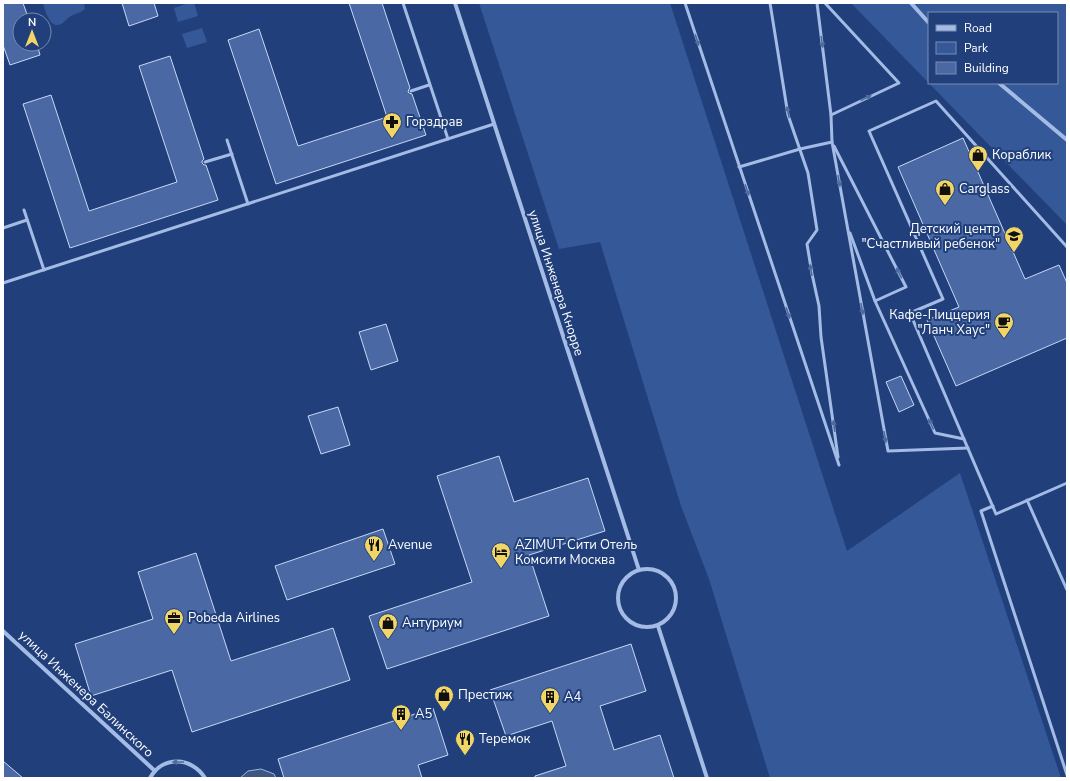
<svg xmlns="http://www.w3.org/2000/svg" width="1070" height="781" font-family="'Nunito Sans',sans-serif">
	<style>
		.green { fill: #345898; fill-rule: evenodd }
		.water { fill: #3e5580; stroke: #97b5e7 }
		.building { fill: #4a69a4; stroke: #c6d7f4 }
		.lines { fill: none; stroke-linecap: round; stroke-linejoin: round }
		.service { stroke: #a3bbe5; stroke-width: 3 }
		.minor { stroke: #a3bbe5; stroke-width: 4 }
		.oneway { fill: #4e6ba0 }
		.labels { text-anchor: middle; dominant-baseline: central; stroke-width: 4; stroke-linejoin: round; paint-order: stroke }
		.poi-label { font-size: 13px; fill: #fff; stroke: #21407b; text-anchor: start }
		.street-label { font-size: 13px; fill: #fff; stroke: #21407b }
	</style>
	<rect width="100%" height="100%" fill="#21407b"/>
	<g class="green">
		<path d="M 43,3 L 84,3 L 85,9 C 81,13 76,13 71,16 C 67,18 65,22 61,24 C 50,30 45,10 43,3 Z"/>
		<path d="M 189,3 L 194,3 L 198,16 L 178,22 L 174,8 Z"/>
		<path d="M 479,3 L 670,3 L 847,551 L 960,473 L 1061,778 L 770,778 L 709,579 L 681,506 L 600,242 L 559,249 Z"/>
		<path d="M 851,3 L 1067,3 L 1067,225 ZM 929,13 L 1057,13 L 1057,83 L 929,83 Z"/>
		<path d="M 202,28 L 207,42 L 187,48 L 182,34 Z"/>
	</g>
	<path class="water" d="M 261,769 L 274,774 L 276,778 L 240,778 L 248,771 Z"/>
	<g class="building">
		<path d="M 3,3 L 23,3 L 29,20 L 20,20 L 20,44 L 37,44 L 40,55 L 10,65 L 3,45 Z"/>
		<path d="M 122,3 L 154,3 L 158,16 L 129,26 Z"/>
		<path d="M 349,3 L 382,3 L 410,88 L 409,89 L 408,92 L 409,93 L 412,94 L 426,135 L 276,184 L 228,40 L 259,29 L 298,146 L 387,117 Z"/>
		<path d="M 170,56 L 204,159 L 202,161 L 202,163 L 204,165 L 206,165 L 218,200 L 70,248 L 23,104 L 51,95 L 89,211 L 177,182 L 139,66 Z"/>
		<path d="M 963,138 L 1025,279 L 1059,265 L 1067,283 L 1067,338 L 956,386 L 927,320 L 959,307 L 898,167 Z"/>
		<path d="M 386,324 L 398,361 L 371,370 L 359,332 Z"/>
		<path d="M 901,376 L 914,405 L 899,412 L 886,382 Z"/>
		<path d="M 338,407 L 350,445 L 321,454 L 308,416 Z"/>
		<path d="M 499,456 L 514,502 L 588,478 L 605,531 L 529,555 L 549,616 L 387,669 L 369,616 L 472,582 L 437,476 Z"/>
		<path d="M 383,529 L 395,564 L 287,600 L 275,566 Z"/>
		<path d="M 196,553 L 231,661 L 333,628 L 350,680 L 192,732 L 172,670 L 91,696 L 75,644 L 153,619 L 138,572 Z"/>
		<path d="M 631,644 L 646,691 L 600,706 L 614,750 L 660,735 L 674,778 L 535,778 L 535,776 L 566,766 L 552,721 L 506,736 L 490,690 Z"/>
		<path d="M 433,708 L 448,755 L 418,765 L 422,778 L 284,778 L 278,759 Z"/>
		<path d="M 3,761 L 23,778 L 3,778 Z"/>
	</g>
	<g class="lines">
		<g class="service">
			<path d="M 403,3 L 448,139"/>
			<path d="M 685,3 L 839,465"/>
			<path d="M 770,3 L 788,115 L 808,173 L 817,230 L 807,244 L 812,274 L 819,306 L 821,337 L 838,457"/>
			<path d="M 825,3 L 899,83 L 831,115"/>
			<path d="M 411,91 L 429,85"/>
			<path d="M 227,140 L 248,204"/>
			<path d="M 832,142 L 888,451 L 968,448"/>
			<path d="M 834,146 L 906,287 L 875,301 L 935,433 L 964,439"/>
			<path d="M 205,162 L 232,154"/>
			<path d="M 739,167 L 800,149 L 832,142 L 831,115 L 817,3"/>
			<path d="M 24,210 L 44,270"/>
			<path d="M 3,228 L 27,220"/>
			<path d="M 850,233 L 875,301"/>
			<path d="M 1067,247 L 936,101 L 869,131 L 943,299 L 910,313 L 996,514 L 1067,483"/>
			<path d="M 3,283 L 494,124"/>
			<path d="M 1027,500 L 1067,590"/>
			<path d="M 993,506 L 981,511 L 1067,775"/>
		</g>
		<g class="minor">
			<path d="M 455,3 L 639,570"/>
			<path d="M 911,3 L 929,23"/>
			<path d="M 999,83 L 1067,140"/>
			<circle cx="647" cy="598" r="29"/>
			<path d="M 658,626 L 707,778"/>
			<path d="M 3,631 L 155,771"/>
			<path d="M 150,778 C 163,755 192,757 205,778"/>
		</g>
	</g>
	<defs><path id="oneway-solid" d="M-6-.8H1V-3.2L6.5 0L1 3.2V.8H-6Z"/></defs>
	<g class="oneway">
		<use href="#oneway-solid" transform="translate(697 40) rotate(72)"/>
		<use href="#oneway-solid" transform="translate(822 42) rotate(82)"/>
		<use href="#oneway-solid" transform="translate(866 98) rotate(-26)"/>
		<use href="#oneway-solid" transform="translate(788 112) rotate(-102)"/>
		<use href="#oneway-solid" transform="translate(839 181) rotate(80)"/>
		<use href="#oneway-solid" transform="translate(747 190) rotate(71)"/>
		<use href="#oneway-solid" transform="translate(811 270) rotate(-99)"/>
		<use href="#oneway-solid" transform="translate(899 273) rotate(-117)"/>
		<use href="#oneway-solid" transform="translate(862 309) rotate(80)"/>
		<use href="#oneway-solid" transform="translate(788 313) rotate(71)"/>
		<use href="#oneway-solid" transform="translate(931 424) rotate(-114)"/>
		<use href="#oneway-solid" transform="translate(834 426) rotate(-98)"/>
		<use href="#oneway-solid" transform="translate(885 437) rotate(80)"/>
		<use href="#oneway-solid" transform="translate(178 762) rotate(180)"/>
	</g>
	<defs>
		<symbol id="pharmacy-pin" viewBox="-11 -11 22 30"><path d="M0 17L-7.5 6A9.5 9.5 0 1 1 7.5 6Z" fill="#f2d665" stroke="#21407b"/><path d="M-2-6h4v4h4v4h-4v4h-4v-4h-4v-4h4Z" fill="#111"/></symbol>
		<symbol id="shop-pin" viewBox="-11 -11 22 30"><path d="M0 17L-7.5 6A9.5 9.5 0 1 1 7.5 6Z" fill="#f2d665" stroke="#21407b"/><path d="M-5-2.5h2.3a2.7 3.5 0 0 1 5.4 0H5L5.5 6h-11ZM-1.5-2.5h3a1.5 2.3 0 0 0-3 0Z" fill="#111"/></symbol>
		<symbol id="school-pin" viewBox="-11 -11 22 30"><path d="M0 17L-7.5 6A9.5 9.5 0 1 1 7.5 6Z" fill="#f2d665" stroke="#21407b"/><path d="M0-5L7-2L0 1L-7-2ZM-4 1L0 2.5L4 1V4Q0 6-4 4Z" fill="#111"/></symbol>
		<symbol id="cafe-pin" viewBox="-11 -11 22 30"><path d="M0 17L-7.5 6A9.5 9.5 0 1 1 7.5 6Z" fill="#f2d665" stroke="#21407b"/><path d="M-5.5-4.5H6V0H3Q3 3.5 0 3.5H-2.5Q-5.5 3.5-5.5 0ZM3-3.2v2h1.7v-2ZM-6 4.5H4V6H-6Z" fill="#111"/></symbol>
		<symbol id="restaurant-pin" viewBox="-11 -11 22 30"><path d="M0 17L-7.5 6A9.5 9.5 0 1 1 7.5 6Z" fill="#f2d665" stroke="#21407b"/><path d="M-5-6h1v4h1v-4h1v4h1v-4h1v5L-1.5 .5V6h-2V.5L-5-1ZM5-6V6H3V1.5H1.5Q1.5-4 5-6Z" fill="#111"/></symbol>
		<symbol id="hotel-pin" viewBox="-11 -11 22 30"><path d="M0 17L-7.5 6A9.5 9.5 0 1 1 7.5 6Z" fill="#f2d665" stroke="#21407b"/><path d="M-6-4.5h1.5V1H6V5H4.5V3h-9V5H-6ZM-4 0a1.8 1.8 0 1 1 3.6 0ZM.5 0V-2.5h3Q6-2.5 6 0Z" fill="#111"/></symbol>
		<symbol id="office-pin" viewBox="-11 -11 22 30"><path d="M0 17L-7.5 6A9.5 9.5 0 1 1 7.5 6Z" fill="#f2d665" stroke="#21407b"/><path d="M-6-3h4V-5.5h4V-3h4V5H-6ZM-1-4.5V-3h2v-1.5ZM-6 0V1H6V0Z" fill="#111"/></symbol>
		<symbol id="building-pin" viewBox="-11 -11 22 30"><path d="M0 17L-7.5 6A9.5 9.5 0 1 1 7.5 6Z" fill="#f2d665" stroke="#21407b"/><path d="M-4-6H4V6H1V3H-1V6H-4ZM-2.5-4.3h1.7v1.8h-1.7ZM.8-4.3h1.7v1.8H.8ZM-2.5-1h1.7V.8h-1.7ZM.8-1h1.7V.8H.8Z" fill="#111"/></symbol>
	</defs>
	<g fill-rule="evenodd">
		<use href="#pharmacy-pin" x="381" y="111" width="22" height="30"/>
		<use href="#shop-pin" x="967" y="144" width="22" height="30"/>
		<use href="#shop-pin" x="934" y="178" width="22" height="30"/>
		<use href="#school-pin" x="1003" y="225" width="22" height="30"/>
		<use href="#cafe-pin" x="993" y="311" width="22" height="30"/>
		<use href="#restaurant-pin" x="363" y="534" width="22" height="30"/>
		<use href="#hotel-pin" x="490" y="541" width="22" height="30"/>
		<use href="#office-pin" x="163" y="607" width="22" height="30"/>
		<use href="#shop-pin" x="377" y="612" width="22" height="30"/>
		<use href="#shop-pin" x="433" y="684" width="22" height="30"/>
		<use href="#building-pin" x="539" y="686" width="22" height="30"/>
		<use href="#building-pin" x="390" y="703" width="22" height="30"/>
		<use href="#restaurant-pin" x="454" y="728" width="22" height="30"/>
	</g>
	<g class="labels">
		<g class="poi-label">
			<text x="406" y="122">Горздрав</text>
			<text x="992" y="155">Кораблик</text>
			<text x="959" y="189">Carglass</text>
			<text x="1000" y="229" text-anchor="end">Детский центр<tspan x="1000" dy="15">"Счастливый ребенок"</tspan></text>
			<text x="990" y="315" text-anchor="end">Кафе-Пиццерия<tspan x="990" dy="15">"Ланч Хаус"</tspan></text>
			<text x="388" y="545">Avenue</text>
			<text x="515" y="545">AZIMUT Сити Отель<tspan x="515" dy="15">Комсити Москва</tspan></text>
			<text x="188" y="618">Pobeda Airlines</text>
			<text x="402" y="623">Антуриум</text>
			<text x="458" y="695">Престиж</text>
			<text x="564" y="697">А4</text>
			<text x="415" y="714">А5</text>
			<text x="479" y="739">Теремок</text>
		</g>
		<g class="street-label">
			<text transform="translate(556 283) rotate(72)">улица Инженера Кнорре</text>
			<text transform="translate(86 694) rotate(43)">улица Инженера Балинского</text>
		</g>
	</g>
	<rect width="1070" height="781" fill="none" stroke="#ffffff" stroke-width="8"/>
	<rect x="928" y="12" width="130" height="72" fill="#21407b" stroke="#7a8cb0"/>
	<rect x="936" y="25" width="20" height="6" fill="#a3bbe5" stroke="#7a8cb0"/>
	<text x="964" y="32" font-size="12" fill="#ffffff">Road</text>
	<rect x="936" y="42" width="20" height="12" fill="#345898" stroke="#7a8cb0"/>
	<text x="964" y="52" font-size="12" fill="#ffffff">Park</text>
	<rect x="936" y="62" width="20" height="12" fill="#4a69a4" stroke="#7a8cb0"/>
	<text x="964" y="72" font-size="12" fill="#ffffff">Building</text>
	<g transform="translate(32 32)"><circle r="19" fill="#21407b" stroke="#7a8cb0"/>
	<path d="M0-3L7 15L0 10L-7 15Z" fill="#f2d665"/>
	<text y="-6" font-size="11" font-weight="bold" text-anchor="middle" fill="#ffffff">N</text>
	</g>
</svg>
